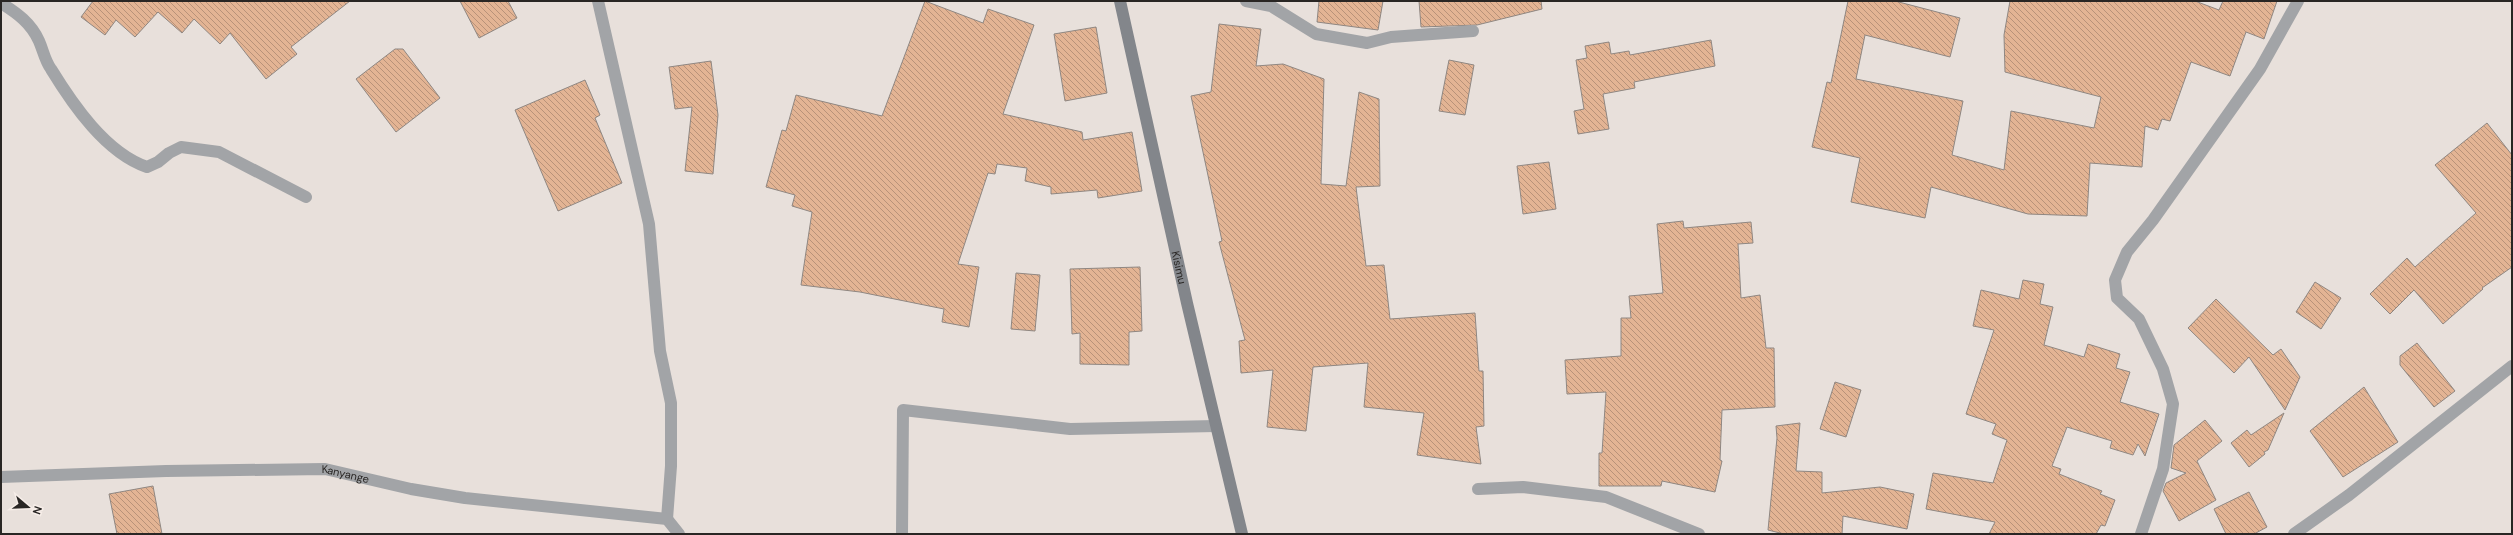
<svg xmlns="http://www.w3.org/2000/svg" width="2513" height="535" font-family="'DM Sans',sans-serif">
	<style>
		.building { fill: url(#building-back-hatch); stroke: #8f8782 }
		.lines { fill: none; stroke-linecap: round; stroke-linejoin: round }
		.street { stroke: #a2a4a7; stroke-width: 12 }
		.secondary { stroke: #83868b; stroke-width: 12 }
		.labels { text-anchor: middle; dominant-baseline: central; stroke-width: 3; stroke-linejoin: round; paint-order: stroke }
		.street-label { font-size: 11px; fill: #292624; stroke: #f6ede8 }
	</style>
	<defs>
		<pattern id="building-back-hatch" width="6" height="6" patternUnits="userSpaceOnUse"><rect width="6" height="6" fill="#e3b494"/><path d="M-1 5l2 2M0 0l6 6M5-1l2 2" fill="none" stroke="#b89279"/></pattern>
	</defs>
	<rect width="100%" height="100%" fill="#e8e0db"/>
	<g class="building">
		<path d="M 93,1 L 350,1 L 291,47 L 297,54 L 266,79 L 230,33 L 220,44 L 194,19 L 182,33 L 158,12 L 135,37 L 116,20 L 105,35 L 81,17 Z"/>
		<path d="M 460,1 L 508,1 L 517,18 L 479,38 Z"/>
		<path d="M 925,1 L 983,23 L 988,9 L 1034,25 L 1003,114 L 1082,132 L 1083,140 L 1132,132 L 1142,191 L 1098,198 L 1097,190 L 1051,194 L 1051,187 L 1025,181 L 1027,168 L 997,164 L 995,174 L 988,173 L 958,264 L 979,267 L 969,327 L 942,322 L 944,309 L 860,292 L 801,285 L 812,212 L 792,206 L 795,195 L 766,187 L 782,130 L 786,131 L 796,95 L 882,116 Z"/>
		<path d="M 1319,1 L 1383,1 L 1378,30 L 1317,22 Z"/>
		<path d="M 1419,1 L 1541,1 L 1542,9 L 1477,25 L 1421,27 Z"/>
		<path d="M 1848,1 L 1895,1 L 1960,18 L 1950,57 L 1865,35 L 1856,79 L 1963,101 L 1952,155 L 2004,170 L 2011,111 L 2094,128 L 2101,97 L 2005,72 L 2004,35 L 2010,1 L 2195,1 L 2219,10 L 2223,1 L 2277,1 L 2264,39 L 2246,32 L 2230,76 L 2191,62 L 2170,121 L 2162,119 L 2158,130 L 2145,126 L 2142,167 L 2090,163 L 2087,216 L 2028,214 L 1931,187 L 1925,218 L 1851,202 L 1860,158 L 1812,147 L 1827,82 L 1831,83 Z"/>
		<path d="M 1219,24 L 1261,29 L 1256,66 L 1283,64 L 1324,79 L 1321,184 L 1346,186 L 1359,92 L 1379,99 L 1380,186 L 1356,187 L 1366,266 L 1384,265 L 1390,319 L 1475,313 L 1479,371 L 1483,371 L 1484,426 L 1476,427 L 1481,464 L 1417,455 L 1424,413 L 1364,407 L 1368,363 L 1313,367 L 1306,431 L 1267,427 L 1273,370 L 1241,373 L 1239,341 L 1245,340 L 1219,242 L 1222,241 L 1191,96 L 1211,92 Z"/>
		<path d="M 1096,27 L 1107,93 L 1065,101 L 1054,34 Z"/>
		<path d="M 1711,40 L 1715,66 L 1634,82 L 1635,88 L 1603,94 L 1609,129 L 1578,134 L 1574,111 L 1584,109 L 1576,60 L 1587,58 L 1585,46 L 1609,42 L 1611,54 L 1629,51 L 1630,55 Z"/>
		<path d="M 395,49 L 403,49 L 440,98 L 396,132 L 356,79 Z"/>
		<path d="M 1449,60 L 1474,65 L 1465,115 L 1439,111 Z"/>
		<path d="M 711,61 L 718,115 L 713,174 L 685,171 L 692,107 L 675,109 L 669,67 Z"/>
		<path d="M 585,80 L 600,115 L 595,118 L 622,183 L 558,211 L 515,110 Z"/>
		<path d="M 2487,123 L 2512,155 L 2512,267 L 2482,288 L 2483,289 L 2443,324 L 2414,290 L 2390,314 L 2370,294 L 2407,258 L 2415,267 L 2476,213 L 2435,165 Z"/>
		<path d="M 1549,162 L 1556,209 L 1523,214 L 1517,166 Z"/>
		<path d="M 1683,221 L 1684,228 L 1751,222 L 1753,243 L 1738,244 L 1741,298 L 1760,295 L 1766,348 L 1774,348 L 1775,407 L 1722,410 L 1720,460 L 1722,461 L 1715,492 L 1662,481 L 1661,486 L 1599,486 L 1599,453 L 1602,453 L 1606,392 L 1567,394 L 1565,360 L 1621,356 L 1621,318 L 1631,318 L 1629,296 L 1663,293 L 1657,224 Z"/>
		<path d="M 1140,267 L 1142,331 L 1129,332 L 1129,365 L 1080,364 L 1080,333 L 1072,334 L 1070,269 Z"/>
		<path d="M 1016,273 L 1040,275 L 1035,331 L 1011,329 Z"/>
		<path d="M 2023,280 L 2044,284 L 2040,304 L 2053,307 L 2044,345 L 2084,357 L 2088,344 L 2120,354 L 2116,368 L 2130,372 L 2120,402 L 2159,414 L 2145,456 L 2138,444 L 2133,455 L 2110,448 L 2112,441 L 2067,427 L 2052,466 L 2061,469 L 2059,474 L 2102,491 L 2100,494 L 2115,500 L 2105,526 L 2101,525 L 2096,534 L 1989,534 L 1995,522 L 1926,509 L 1933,473 L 1993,483 L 2007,440 L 1992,434 L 1996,424 L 1966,414 L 1994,330 L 1973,326 L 1981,290 L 2019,299 Z"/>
		<path d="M 2315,282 L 2341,298 L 2321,329 L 2296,312 Z"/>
		<path d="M 2216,299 L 2273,355 L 2281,349 L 2300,377 L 2285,410 L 2249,357 L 2234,373 L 2188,328 Z"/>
		<path d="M 2417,343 L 2455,391 L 2434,407 L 2400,365 L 2400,356 Z"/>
		<path d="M 1835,382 L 1861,390 L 1846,437 L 1820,429 Z"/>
		<path d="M 2364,387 L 2398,442 L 2343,477 L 2310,431 Z"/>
		<path d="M 2284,413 L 2268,450 L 2264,452 L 2265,454 L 2249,467 L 2231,443 L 2247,430 L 2251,435 Z"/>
		<path d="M 2205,420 L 2222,441 L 2197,461 L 2216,500 L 2179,521 L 2163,491 L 2166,483 L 2186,473 L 2171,468 L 2174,445 Z"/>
		<path d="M 1800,423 L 1796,471 L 1822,472 L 1822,493 L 1880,487 L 1914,494 L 1907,529 L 1843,516 L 1842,534 L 1784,534 L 1768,530 L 1777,438 L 1776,426 Z"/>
		<path d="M 153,486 L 162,534 L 117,534 L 109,494 Z"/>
		<path d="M 2249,492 L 2267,527 L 2254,534 L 2226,534 L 2214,509 Z"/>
	</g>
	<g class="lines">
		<g class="street">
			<path d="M 598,1 L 649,224 L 660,351 L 671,403 L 671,466 L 667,519"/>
			<path d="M 1246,1 L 1271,6 L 1316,34 L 1367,43 L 1391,37 L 1473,31"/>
			<path d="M 1,3 C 17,13 31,23 39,41 C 43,50 45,61 51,69 C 73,105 106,153 147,167 L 158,162 L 169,153 L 181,147 L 219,152 L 306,197"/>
			<path id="s1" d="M 1,477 L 166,471 L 325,469 L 411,489 L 465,498 L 667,519 L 679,534"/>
			<path d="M 1478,489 L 1523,487 L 1606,497 L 1699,534"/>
			<path d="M 902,534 L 903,410 L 1070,429 L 1216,426"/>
			<path d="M 2141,534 L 2163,469 L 2173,404 L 2163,369 L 2139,319 L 2117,298 L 2115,280 L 2127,252 L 2153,220 L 2260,69 L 2298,1"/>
			<path d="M 2294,534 L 2349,495 L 2512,366"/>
		</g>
		<path class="secondary" id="s2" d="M 1120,1 L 1187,303 L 1242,534"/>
	</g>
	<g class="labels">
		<g class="street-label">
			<text stroke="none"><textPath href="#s2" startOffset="273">Kisimu</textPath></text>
			<text stroke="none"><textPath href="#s1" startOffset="345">Kanyange</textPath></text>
		</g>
	</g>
	<rect width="2513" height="535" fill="none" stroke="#292624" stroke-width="4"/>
	<g transform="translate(28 507) rotate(109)" stroke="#f6ede8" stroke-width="3" paint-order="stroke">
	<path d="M0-3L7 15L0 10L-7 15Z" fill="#292624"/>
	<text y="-6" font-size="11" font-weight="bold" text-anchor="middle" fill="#292624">N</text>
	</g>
</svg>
